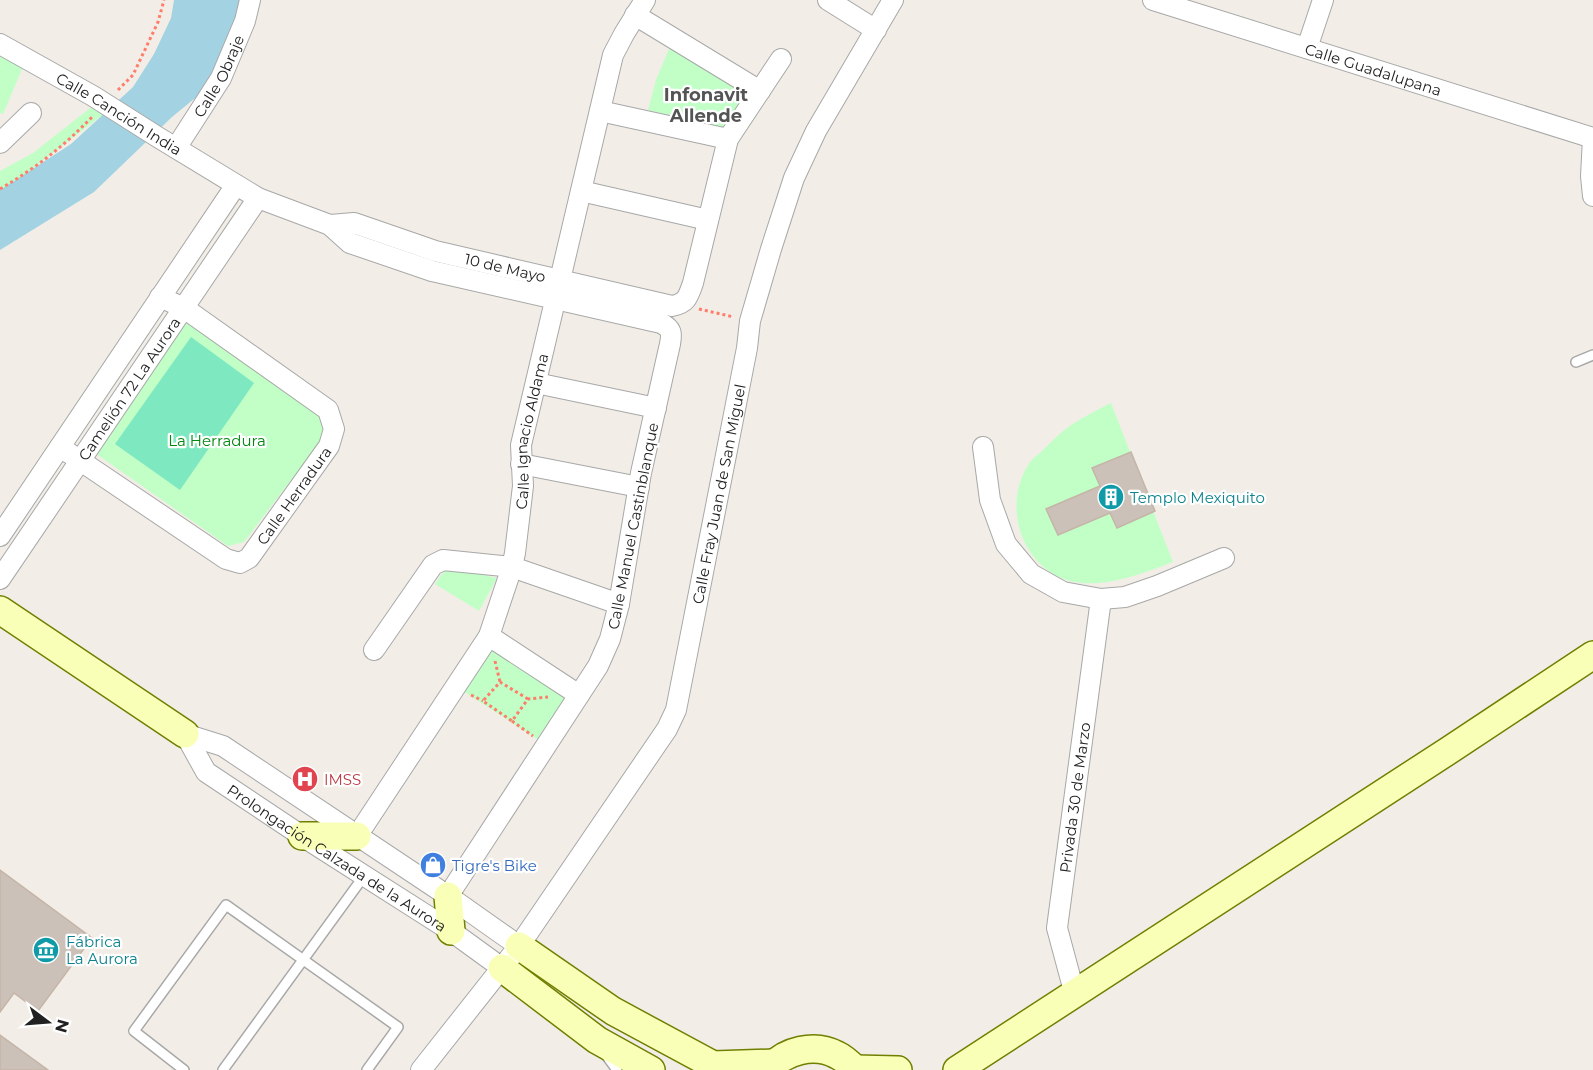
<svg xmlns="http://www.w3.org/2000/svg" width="1593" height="1070" font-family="Montserrat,sans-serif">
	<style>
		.park { fill: #c1ffc7 }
		.pitch { fill: #7ee8c1 }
		.water { fill: #a3d3e3 }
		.building { fill: #cbc1b9; stroke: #c5b5a7; stroke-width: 1.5 }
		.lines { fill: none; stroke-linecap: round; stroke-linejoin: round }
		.lane-casing { stroke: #a8a8a8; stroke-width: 12 }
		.street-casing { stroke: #a8a8a8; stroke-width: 22 }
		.secondary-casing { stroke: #6f8000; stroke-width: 30 }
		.path { stroke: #ff7d6b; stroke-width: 3; stroke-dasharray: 3 3; stroke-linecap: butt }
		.lane { stroke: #fff; stroke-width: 9 }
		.street { stroke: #fff; stroke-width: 20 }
		.secondary { stroke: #faffb8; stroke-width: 27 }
		.labels { text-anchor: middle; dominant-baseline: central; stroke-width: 4.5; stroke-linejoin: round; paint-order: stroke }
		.street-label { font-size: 15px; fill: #212121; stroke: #fff }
		.park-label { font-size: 15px; fill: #028710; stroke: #fff }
		.culture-label { font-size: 15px; fill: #0d838f; stroke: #fff; text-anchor: start }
		.health-label { font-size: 15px; fill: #be3a42; stroke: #fff; text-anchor: start }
		.shop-label { font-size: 15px; fill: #366cbe; stroke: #fff; text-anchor: start }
		.quarter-label { font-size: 18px; font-weight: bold; fill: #545454; stroke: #fff }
	</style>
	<rect width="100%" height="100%" fill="#f2eee7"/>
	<g class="park">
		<path d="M 671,44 L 758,94 L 727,131 L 648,110 L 656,80 Z"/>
		<path d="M 0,49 L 25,62 L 3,114 L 0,113 Z"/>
		<path d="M 94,105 L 105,113 L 0,193 L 0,171 L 33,153 Z"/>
		<path d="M 187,317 L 322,417 L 326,434 L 244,542 L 228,546 L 92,451 Z"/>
		<path d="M 1111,403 L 1173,562 C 1144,573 1106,588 1075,582 C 1022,572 1000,505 1030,462 C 1033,458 1039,454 1043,450 C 1052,441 1061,432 1071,425 C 1083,417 1097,410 1111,403 Z"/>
		<path d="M 447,567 L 497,578 L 479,611 L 435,584 Z"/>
		<path d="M 489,636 L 579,695 L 546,745 L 463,691 Z"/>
	</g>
	<path class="pitch" d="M 191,337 L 254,383 L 180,490 L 115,444 Z"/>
	<path class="water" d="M 174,0 L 244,0 L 205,90 L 172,117 L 94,192 L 0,250 L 0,190 L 71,144 L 133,87 L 154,54 L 171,18 Z"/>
	<g class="building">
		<path d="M 1131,452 L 1155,511 L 1117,528 L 1110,513 L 1058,535 L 1046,509 L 1100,486 L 1092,468 Z"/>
		<path d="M 0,870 L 92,938 L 38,1011 L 14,993 L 0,1012 Z"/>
		<path d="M 0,1035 L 48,1070 L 0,1070 Z"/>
	</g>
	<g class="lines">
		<defs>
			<g id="lane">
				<path d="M 1576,362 L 1593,355"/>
				<path d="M 606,1055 L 617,1070"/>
				<path d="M 184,1070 L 134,1031 L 226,905 L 398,1027 L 367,1070"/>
				<path d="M 223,1070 L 364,876"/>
			</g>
			<g id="street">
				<path d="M 828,0 L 876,30"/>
				<path id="s1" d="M 1153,0 L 1593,138"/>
				<path d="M 635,15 L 760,91"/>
				<path id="s2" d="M 0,44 L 93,96 L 156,136 L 258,198 L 330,225 L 350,243 L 432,271 L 661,323 C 672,329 672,333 670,344 L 641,473 L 619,604 L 610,639 L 598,666 L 448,896"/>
				<path d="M 1307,48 L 1323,0"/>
				<path d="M 600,111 L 728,139"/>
				<path d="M 1593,138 L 1591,176 L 1593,196"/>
				<path d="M 0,143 L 31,113"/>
				<path id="s3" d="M 176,148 L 221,78 L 245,21 L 250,0"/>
				<path d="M 581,191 L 708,220"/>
				<path id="s4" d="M 330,225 L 354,223 L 435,251 L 672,306 C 687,303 688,297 693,283 L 728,139 L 781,59"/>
				<path d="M 536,383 L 656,408"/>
				<path id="s5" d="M 60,447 L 226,559 L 240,563 L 249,558 L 329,446 L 334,429 L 328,410 L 184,308 L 160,297"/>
				<path d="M 983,447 L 990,500 L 1006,544 L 1031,574 L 1063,592 L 1101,599 L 1125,597 L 1157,586 L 1224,558"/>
				<path d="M 521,464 L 639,487"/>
				<path d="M 0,536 L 236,185"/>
				<path id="s6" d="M 0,579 L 258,198"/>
				<path d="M 489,636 L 579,695"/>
				<path d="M 374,650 L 433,565 L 443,560 L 512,567 L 619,604"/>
				<path id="s7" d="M 185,734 L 206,772 L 302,836 L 451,931 L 502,968"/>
				<path d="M 185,734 L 223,746 L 448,896 L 519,946"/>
				<path id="s8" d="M 357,836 L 489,636 L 512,567 L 515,553 L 523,486 L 521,445 L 613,55 L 624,34 L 645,0"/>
				<path id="s9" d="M 1075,995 L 1057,928 L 1101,599"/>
				<path id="s10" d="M 421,1070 L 519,946 L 667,729 L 676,710 L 747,348 L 750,321 L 771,249 L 794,178 L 816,131 L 893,0"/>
			</g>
			<g id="secondary">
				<path d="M 0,610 L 185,734"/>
				<path d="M 302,836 L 357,836"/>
				<path d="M 448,896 L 451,931"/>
				<path d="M 519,946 L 613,1011 L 713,1065 L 774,1063"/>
				<path d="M 502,968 L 597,1040 L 651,1070"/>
				<path d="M 855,1069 L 898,1070"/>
				<path d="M 769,1070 C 784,1050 815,1043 837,1055 C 844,1058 851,1065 856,1070"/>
				<path d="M 957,1070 L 1448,751 L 1593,655"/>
			</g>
		</defs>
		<use href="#lane" class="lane-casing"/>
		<use href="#street" class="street-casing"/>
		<use href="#secondary" class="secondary-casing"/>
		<g class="path">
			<path d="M 118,90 L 133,75 L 158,22 L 164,0"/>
			<path d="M 0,189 C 37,167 63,147 93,116"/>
			<path d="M 699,309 L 734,317"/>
			<path d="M 495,661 L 500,682"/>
			<path d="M 471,695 L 483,701"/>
			<path d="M 528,699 L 500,682 L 483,701 L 512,721 L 528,699 L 548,697"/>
			<path d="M 512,721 L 533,736"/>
		</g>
		<use href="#lane" class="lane"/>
		<use href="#street" class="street"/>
		<use href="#secondary" class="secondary"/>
	</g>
	<defs>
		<symbol id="building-disc" viewBox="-11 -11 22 22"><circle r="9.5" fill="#0f9aa8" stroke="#fff"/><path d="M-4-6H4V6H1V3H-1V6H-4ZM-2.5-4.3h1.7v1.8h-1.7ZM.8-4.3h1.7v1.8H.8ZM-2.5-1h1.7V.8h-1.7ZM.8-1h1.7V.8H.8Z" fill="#fff"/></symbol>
		<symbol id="hospital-disc" viewBox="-11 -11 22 22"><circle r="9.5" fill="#e0444e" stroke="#fff"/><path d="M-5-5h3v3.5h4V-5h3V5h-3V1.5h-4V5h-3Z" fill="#fff"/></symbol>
		<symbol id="shop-disc" viewBox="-11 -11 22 22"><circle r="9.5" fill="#3f7fe0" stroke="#fff"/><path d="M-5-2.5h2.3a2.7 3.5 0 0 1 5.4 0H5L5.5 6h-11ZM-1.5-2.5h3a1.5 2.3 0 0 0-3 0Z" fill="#fff"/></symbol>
		<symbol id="museum-disc" viewBox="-11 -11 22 22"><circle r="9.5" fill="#0f9aa8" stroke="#fff"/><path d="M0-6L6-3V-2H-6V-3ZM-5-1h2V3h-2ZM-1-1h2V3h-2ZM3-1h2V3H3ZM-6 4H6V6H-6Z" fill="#fff"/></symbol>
	</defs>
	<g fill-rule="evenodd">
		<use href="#building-disc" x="1096" y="482" width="30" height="30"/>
		<use href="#hospital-disc" x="290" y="764" width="30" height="30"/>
		<use href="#shop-disc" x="418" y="850" width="30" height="30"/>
		<use href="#museum-disc" x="31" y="935" width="30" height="30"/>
	</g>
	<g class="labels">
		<g class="street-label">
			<text stroke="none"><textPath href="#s1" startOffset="231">Calle Guadalupana</textPath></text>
			<text stroke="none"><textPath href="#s3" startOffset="84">Calle Obraje</textPath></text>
			<text stroke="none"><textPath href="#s2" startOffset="138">Calle Canción India</textPath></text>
			<text stroke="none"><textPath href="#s4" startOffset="182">10 de Mayo</textPath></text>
			<text stroke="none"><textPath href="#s6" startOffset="230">Camelión 72 La Aurora</textPath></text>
			<text stroke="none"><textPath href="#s8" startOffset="450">Calle Ignacio Aldama</textPath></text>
			<text stroke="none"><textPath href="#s10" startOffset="662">Calle Fray Juan de San Miguel</textPath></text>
			<text stroke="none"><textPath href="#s5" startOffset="302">Calle Herradura</textPath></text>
			<text transform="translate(633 526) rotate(-79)">Calle Manuel Castinblanque</text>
			<text stroke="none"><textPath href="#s9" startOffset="201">Privada 30 de Marzo</textPath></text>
			<text stroke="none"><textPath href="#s7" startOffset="200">Prolongación Calzada de la Aurora</textPath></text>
		</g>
		<g class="park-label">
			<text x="217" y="440">La Herradura</text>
		</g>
		<g class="culture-label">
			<text x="1130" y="497">Templo Mexiquito</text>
			<text x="66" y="941">Fábrica<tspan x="66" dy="17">La Aurora</tspan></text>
		</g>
		<g class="health-label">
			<text x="324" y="779">IMSS</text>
		</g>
		<g class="shop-label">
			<text x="452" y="865">Tigre's Bike</text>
		</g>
		<g class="quarter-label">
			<text x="706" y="95">Infonavit<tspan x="706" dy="21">Allende</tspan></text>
		</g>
	</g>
	<g transform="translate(48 1022) rotate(106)" stroke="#ffffff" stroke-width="4.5" paint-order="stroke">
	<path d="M0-4.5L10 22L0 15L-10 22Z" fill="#212121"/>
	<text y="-9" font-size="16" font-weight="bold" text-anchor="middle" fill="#212121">N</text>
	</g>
</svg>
